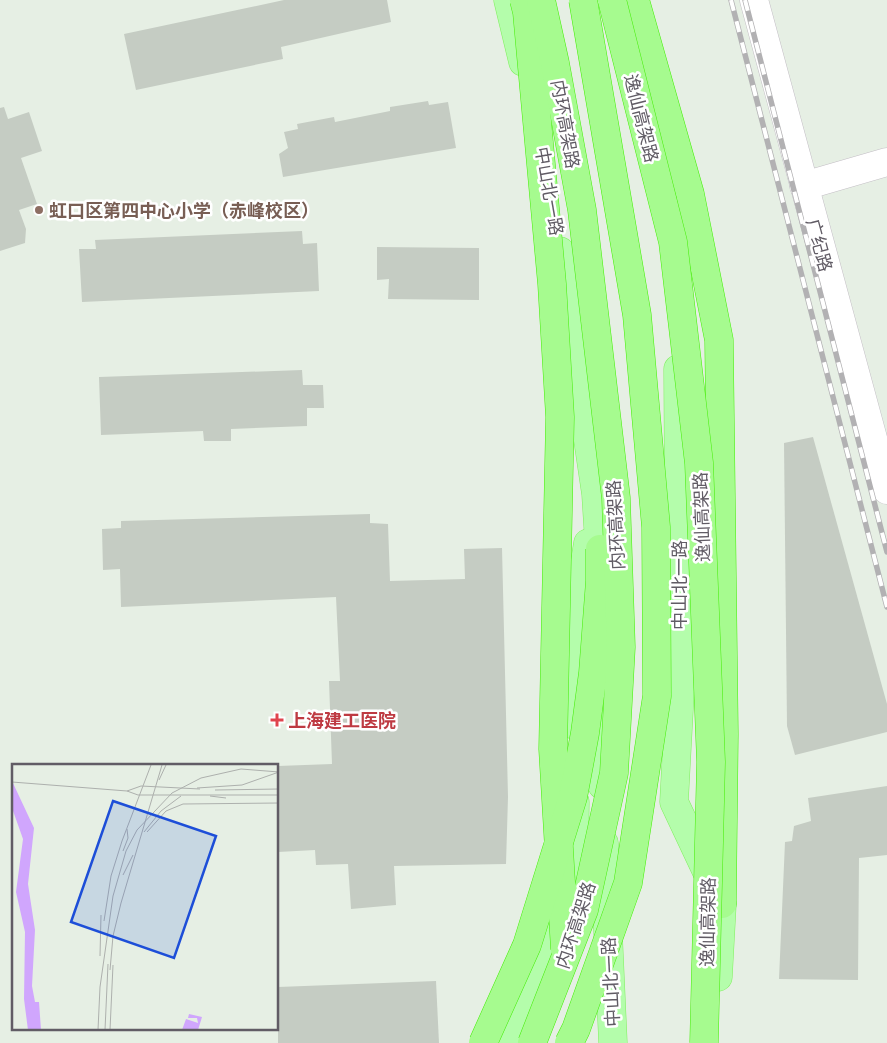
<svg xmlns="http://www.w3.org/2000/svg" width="887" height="1043" font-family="Lato,'Noto Sans SC',sans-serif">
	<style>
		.building { fill: #c5ccc3 }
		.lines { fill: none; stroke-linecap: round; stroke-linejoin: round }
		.minor-casing { stroke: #c3bec5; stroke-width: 29 }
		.major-casing { stroke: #7fef5d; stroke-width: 29 }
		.highway-casing { stroke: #43ee05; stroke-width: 29 }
		.minor { stroke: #fff; stroke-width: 28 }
		.major { stroke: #b4fdab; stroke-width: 28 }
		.highway { stroke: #a6fb8f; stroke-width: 28 }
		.rail-casing { stroke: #b2b1b3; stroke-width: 5.5 }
		.rail { stroke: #fff; stroke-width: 4; stroke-dasharray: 11; stroke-linecap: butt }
		.highway-bridge-casing { stroke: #43ee05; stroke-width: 29; stroke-linecap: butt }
		.highway-bridge { stroke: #a6fb8f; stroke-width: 28 }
		.education-dot { fill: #8d6e63; stroke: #fff; stroke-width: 2 }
		.health-dot { fill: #e0444e; stroke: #fff; stroke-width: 2 }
		.labels { text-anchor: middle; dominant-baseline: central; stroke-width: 5; stroke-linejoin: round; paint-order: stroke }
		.street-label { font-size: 18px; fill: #615c65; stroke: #fff }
		.education-label { font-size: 18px; font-weight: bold; fill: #785e54; stroke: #fff; text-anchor: start }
		.health-label { font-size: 18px; font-weight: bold; fill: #be3a42; stroke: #fff; text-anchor: start }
		.inset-road { fill: none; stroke: #adb0ad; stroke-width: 1 }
		.view { fill: #1d4ed8; fill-opacity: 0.15; stroke: #1d4ed8; stroke-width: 2.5 }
		.inset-edge { fill: none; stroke: #615c65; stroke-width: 2.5 }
	</style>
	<rect width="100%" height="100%" fill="#e6efe4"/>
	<g class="building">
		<path d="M 284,0 L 387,0 L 391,22 L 281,47 L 283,59 L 136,90 L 124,34 Z"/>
		<path d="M 428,101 L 429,105 L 448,102 L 456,148 L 283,177 L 279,154 L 288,148 L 284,132 L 298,129 L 297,124 L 334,117 L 335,122 L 390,111 L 390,107 Z"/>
		<path d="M 4,107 L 8,119 L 29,112 L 42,151 L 21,158 L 37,204 L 19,210 L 26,229 L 25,243 L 0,251 L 0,108 Z"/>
		<path d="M 302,231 L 303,244 L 317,243 L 319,291 L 82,302 L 79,249 L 96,249 L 95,240 Z"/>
		<path d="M 377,247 L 479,248 L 479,300 L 388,299 L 389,279 L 377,280 Z"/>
		<path d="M 302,370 L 303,385 L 323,385 L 324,408 L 307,408 L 307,426 L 231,429 L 231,441 L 204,441 L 203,431 L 101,435 L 99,377 Z"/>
		<path d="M 813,437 L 887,704 L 887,732 L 795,755 L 787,726 L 784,443 Z"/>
		<path d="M 370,514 L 370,523 L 388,524 L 390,581 L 465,579 L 464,549 L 502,548 L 508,797 L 506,864 L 394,866 L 396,905 L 351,909 L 348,864 L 316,865 L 315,850 L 278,852 L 278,766 L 332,764 L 329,681 L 340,681 L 336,597 L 121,607 L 120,569 L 103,570 L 102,529 L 121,528 L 121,521 Z"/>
		<path d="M 887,786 L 887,855 L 859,858 L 858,980 L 779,979 L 785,842 L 792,841 L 794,826 L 811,821 L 808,798 Z"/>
		<path d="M 436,981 L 439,1043 L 278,1043 L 278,987 Z"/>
	</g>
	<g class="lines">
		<defs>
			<g id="minor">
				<path d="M 754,0 L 887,490"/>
				<path d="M 804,186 L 887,162"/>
			</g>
			<g id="major">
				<path d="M 508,0 L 523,62"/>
				<path d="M 560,251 L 596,494 L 601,573"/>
				<path d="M 678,369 L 680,691 L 674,802 L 722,904 L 718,977"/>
				<path d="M 576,726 L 578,603 L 588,543"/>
				<path d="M 602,785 L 603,668"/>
				<path d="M 604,843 L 613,1043"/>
				<path d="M 512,1043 L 558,939 L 574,862 L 575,802"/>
			</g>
			<path id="highway" d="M 635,0 L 690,194 L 719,340 L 724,734 L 722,904"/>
		</defs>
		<use href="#minor" class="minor-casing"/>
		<use href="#major" class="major-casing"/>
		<use href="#highway" class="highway-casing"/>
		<use href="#minor" class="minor"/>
		<use href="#major" class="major"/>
		<use href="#highway" class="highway"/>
		<defs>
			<g id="rail">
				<path d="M 731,0 L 887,607"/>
				<path d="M 745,0 L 887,552"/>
			</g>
		</defs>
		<use href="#rail" class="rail-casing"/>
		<use href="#rail" class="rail"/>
		<defs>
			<g id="highway-bridge">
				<path d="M 524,0 L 527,12 L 552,284 L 560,417 L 553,749 L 565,949"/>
				<path d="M 612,0 L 673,242 L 699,463 L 711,762 L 704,1043"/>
				<path d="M 483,1043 L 527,945 L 573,797 L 585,733 L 593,673 L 600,581 L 600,549"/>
				<path d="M 532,1043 L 584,910 L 614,773 L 621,647 L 616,498 L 582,210 L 555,63 L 541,0"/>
				<path d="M 569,1043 L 576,1029 L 628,883 L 657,696 L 656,527 L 637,315 L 583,0"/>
			</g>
		</defs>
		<use href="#highway-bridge" class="highway-bridge-casing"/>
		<use href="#highway-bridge" class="highway-bridge"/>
	</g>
	<circle class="education-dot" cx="39" cy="210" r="5"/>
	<path class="health-dot" d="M274.5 712.5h5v5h5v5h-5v5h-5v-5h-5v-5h5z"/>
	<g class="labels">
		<g class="street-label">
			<text transform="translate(642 118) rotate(76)">逸仙高架路</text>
			<text transform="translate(566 124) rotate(80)">内环高架路</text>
			<text transform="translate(550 191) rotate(80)">中山北一路</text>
			<text transform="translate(820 245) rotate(75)">广纪路</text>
			<text transform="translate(701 517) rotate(-92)">逸仙高架路</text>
			<text transform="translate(615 525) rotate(-93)">内环高架路</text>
			<text transform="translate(679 585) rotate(-90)">中山北一路</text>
			<text transform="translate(707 922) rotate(-89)">逸仙高架路</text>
			<text transform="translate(575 925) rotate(-72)">内环高架路</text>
			<text transform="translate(610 982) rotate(-93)">中山北一路</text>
		</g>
		<g class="education-label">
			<text x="49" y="210">虹口区第四中心小学（赤峰校区）</text>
		</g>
		<g class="health-label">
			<text x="288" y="720">上海建工医院</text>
		</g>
	</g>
	<g transform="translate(12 764)">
		<rect width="266" height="266" fill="#e6efe4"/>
		<path d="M 0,17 L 22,64 L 16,120 L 23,166 L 20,222 L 23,238 L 27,238 L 29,266 L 16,266 L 12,235 L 13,168 L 4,128 L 11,75 L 0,44 ZM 177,250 L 190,253 L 186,266 L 170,266 L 174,255 L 186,259 L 185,254 L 176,254 Z" fill="#d0a6fd"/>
		<path class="inset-road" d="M 147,16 L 154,1M 0,18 L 115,27 L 126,31 L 267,31M 185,24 L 230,21 L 267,8M 203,26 L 267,25M 115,27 L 129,22 L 188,25M 198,32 L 214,34M 132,68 L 149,47 L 169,32M 135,68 L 154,47 L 171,40 L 267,39M 111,87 L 116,74 L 115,65M 111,111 L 121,91M 92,157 L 99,112 L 110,77 L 139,1M 88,192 L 89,151M 98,206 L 101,172 L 109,139 L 150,1M 86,266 L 88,223 L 101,132 L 114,87 L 125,66 L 160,29 L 189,14 L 229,5 L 267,8M 93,266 L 96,200M 98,266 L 101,201"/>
		<path class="view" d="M 101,37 L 204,72 L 162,194 L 59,158 Z"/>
		<rect width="266" height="266" class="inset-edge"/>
	</g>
</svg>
